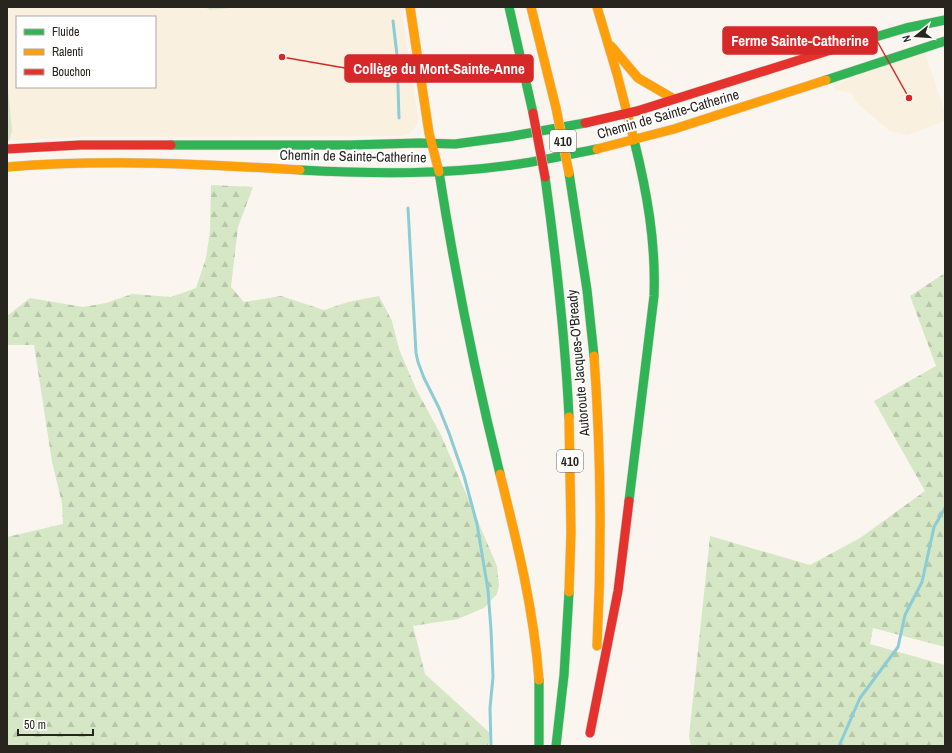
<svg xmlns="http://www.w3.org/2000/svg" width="952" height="753" font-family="'Archivo Narrow',sans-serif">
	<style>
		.built { fill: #faf0e0; fill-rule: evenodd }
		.forest { fill: url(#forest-firs) }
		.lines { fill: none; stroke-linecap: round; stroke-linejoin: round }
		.stream { stroke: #8bccd6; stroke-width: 3 }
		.fast-casing { stroke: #d5d1cb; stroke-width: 10 }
		.slow-casing { stroke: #d5d1cb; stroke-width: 10 }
		.jam-casing { stroke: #d5d1cb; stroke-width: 10 }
		.fast { stroke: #30b455; stroke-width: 9 }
		.slow { stroke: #ff9f0a; stroke-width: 9 }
		.jam { stroke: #e5322d; stroke-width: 9 }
		.slow-bridge-casing { stroke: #d7d3d1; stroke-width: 10; stroke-linecap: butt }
		.jam-bridge-casing { stroke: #d7d3d1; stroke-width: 10; stroke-linecap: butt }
		.slow-bridge { stroke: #ff9f0a; stroke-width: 9 }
		.jam-bridge { stroke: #e5322d; stroke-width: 9 }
		.labels { text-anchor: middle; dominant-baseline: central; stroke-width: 4; stroke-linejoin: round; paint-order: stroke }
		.shield { fill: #fff; stroke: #686662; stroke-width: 1 }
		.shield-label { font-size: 13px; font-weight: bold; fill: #28241e }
		.street-label { font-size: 14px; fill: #28241e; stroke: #fff }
		.leader { fill: none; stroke: #d62828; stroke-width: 1.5 }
		.callout-dot { fill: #d62828; stroke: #fff; stroke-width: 1.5 }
		.callout { fill: #d62828; stroke: #d62828; stroke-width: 1.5 }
		.callout-label { font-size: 15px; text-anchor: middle; font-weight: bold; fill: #fff }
	</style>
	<defs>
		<pattern id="forest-firs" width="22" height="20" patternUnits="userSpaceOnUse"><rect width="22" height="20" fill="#d6e7c6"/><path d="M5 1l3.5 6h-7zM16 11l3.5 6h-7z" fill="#b8c6aa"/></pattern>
	</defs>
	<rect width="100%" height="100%" fill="#faf5ef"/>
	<g class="built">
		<path d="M 7,7 L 401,7 L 418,116 L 418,122 L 416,126 L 409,134 L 400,136 L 86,137 L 7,141 ZM 17,17 L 155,17 L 155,87 L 17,87 Z"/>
		<path d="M 925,52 L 945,113 L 945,121 L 907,135 L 890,131 L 855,101 L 852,93 L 835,90 L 833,85 Z"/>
	</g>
	<g class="forest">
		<path d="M 205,7 L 241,7 L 210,10 Z"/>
		<path d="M 7,77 L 12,131 L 9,141 L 7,141 Z"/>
		<path d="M 211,185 L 253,187 L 238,227 L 231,287 L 244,302 L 281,296 L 324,310 L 348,302 L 379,296 L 392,321 L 399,349 L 416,389 L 441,435 L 497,566 L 499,585 L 497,594 L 484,608 L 458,619 L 413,626 L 425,674 L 490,733 L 488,746 L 7,746 L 7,537 L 63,524 L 62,503 L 52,462 L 34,345 L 7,345 L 7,316 L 30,298 L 83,307 L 106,303 L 132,294 L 171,297 L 196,288 L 206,258 L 210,231 Z"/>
		<path d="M 945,273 L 945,647 L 873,628 L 870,644 L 945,665 L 945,746 L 691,746 L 689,736 L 710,536 L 810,565 L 860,538 L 925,491 L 874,401 L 936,366 L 910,296 Z"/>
	</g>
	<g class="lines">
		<g class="stream">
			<path d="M 393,21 L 397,55 L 399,118"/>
			<path d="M 408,208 L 416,353 L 418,362 L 424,378 L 439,408 L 449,433 L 464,476 L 477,524 L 488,590 L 491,630 L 493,677 L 490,708 L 491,746"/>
			<path d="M 839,746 L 860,698 L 898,647 L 905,615 L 922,582 L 934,527 L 945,508"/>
		</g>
		<defs>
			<g id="fast">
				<path d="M 509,7 L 533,113"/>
				<path d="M 834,49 L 906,28 L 945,20"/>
				<path d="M 826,80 L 945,41"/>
				<path d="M 171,145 L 350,145 L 419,143 L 455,144 L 507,137 L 585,123"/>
				<path d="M 300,170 C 373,174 447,175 519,164 C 545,160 571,154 597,149"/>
				<path d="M 439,172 C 455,274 475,374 500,474"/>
				<path d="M 569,173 L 587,290 L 594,356"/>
				<path d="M 545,177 C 556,257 565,336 569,417"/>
				<path d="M 629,501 L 654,296 C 656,242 647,192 634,140"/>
				<path d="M 539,680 L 539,746"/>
				<path d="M 556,746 L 564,675 L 569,592"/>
			</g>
			<g id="slow">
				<path d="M 410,7 L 429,133 L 439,172"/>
				<path d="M 531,7 L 556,108"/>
				<path d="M 597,7 L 617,74 L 634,140"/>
				<path d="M 611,46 L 638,78 L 674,99"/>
				<path d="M 597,149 L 674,129 L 826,80"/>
				<path d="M 7,167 C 106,159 202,164 300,170"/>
				<path d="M 594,356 C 601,453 602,549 597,646"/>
				<path d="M 569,417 L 571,532 L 569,592"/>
				<path d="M 500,474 C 517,542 534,610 539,680"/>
			</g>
			<g id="jam">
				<path d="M 585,123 L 637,111 L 834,49"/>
				<path d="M 7,149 L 80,145 L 171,145"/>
				<path d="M 590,733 L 618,591 L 629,501"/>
			</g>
		</defs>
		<use href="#fast" class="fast-casing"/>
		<use href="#slow" class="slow-casing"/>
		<use href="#jam" class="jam-casing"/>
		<use href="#fast" class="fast"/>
		<use href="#slow" class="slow"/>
		<use href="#jam" class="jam"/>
		<defs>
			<path id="slow-bridge" d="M 556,108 L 569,173"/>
			<path id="jam-bridge" d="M 533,113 L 545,177"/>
		</defs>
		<use href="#slow-bridge" class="slow-bridge-casing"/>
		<use href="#jam-bridge" class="jam-bridge-casing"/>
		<use href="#slow-bridge" class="slow-bridge"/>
		<use href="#jam-bridge" class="jam-bridge"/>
	</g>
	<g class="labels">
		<g class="shield">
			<rect x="550" y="130" width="26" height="22" rx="3"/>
			<rect x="557" y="450" width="26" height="22" rx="3"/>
		</g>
		<g class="shield-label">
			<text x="563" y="141">410</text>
			<text x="570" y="461">410</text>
		</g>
		<g class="street-label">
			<text transform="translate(668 114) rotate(-16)">Chemin de Sainte-Catherine</text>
			<text transform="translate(353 156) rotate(1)">Chemin de Sainte-Catherine</text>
			<text transform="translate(578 363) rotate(-95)">Autoroute Jacques-O'Bready</text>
		</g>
	</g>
	<path class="leader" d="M909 98L877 41M282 57L345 68"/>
	<g class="callout-dot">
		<circle cx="909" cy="98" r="4"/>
		<circle cx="282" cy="57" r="4"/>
	</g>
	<g class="callout">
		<rect x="723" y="27" width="154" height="27" rx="4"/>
		<rect x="345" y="55" width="188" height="27" rx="4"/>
	</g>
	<g class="callout-label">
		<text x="800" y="46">Ferme Sainte-Catherine</text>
		<text x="439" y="74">Collège du Mont-Sainte-Anne</text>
	</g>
	<rect width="952" height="753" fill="none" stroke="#28241e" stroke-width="16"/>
	<rect x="16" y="16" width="140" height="72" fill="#ffffff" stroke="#a9a7a5"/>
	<rect x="24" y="29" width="20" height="6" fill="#30b455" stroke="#a9a7a5"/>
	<text x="52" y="36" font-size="12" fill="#28241e">Fluide</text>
	<rect x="24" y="49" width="20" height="6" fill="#ff9f0a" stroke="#a9a7a5"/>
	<text x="52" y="56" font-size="12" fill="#28241e">Ralenti</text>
	<rect x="24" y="69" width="20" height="6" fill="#e5322d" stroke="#a9a7a5"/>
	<text x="52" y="76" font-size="12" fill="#28241e">Bouchon</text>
	<g transform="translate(916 36) rotate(253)" stroke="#ffffff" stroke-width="3" paint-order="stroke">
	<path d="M0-3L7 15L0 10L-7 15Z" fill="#28241e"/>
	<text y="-6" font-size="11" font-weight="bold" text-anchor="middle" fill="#28241e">N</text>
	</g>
	<path d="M18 729v6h75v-6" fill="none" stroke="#28241e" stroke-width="2"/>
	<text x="24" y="729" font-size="12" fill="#28241e" stroke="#ffffff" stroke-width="3" paint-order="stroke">50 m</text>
</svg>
